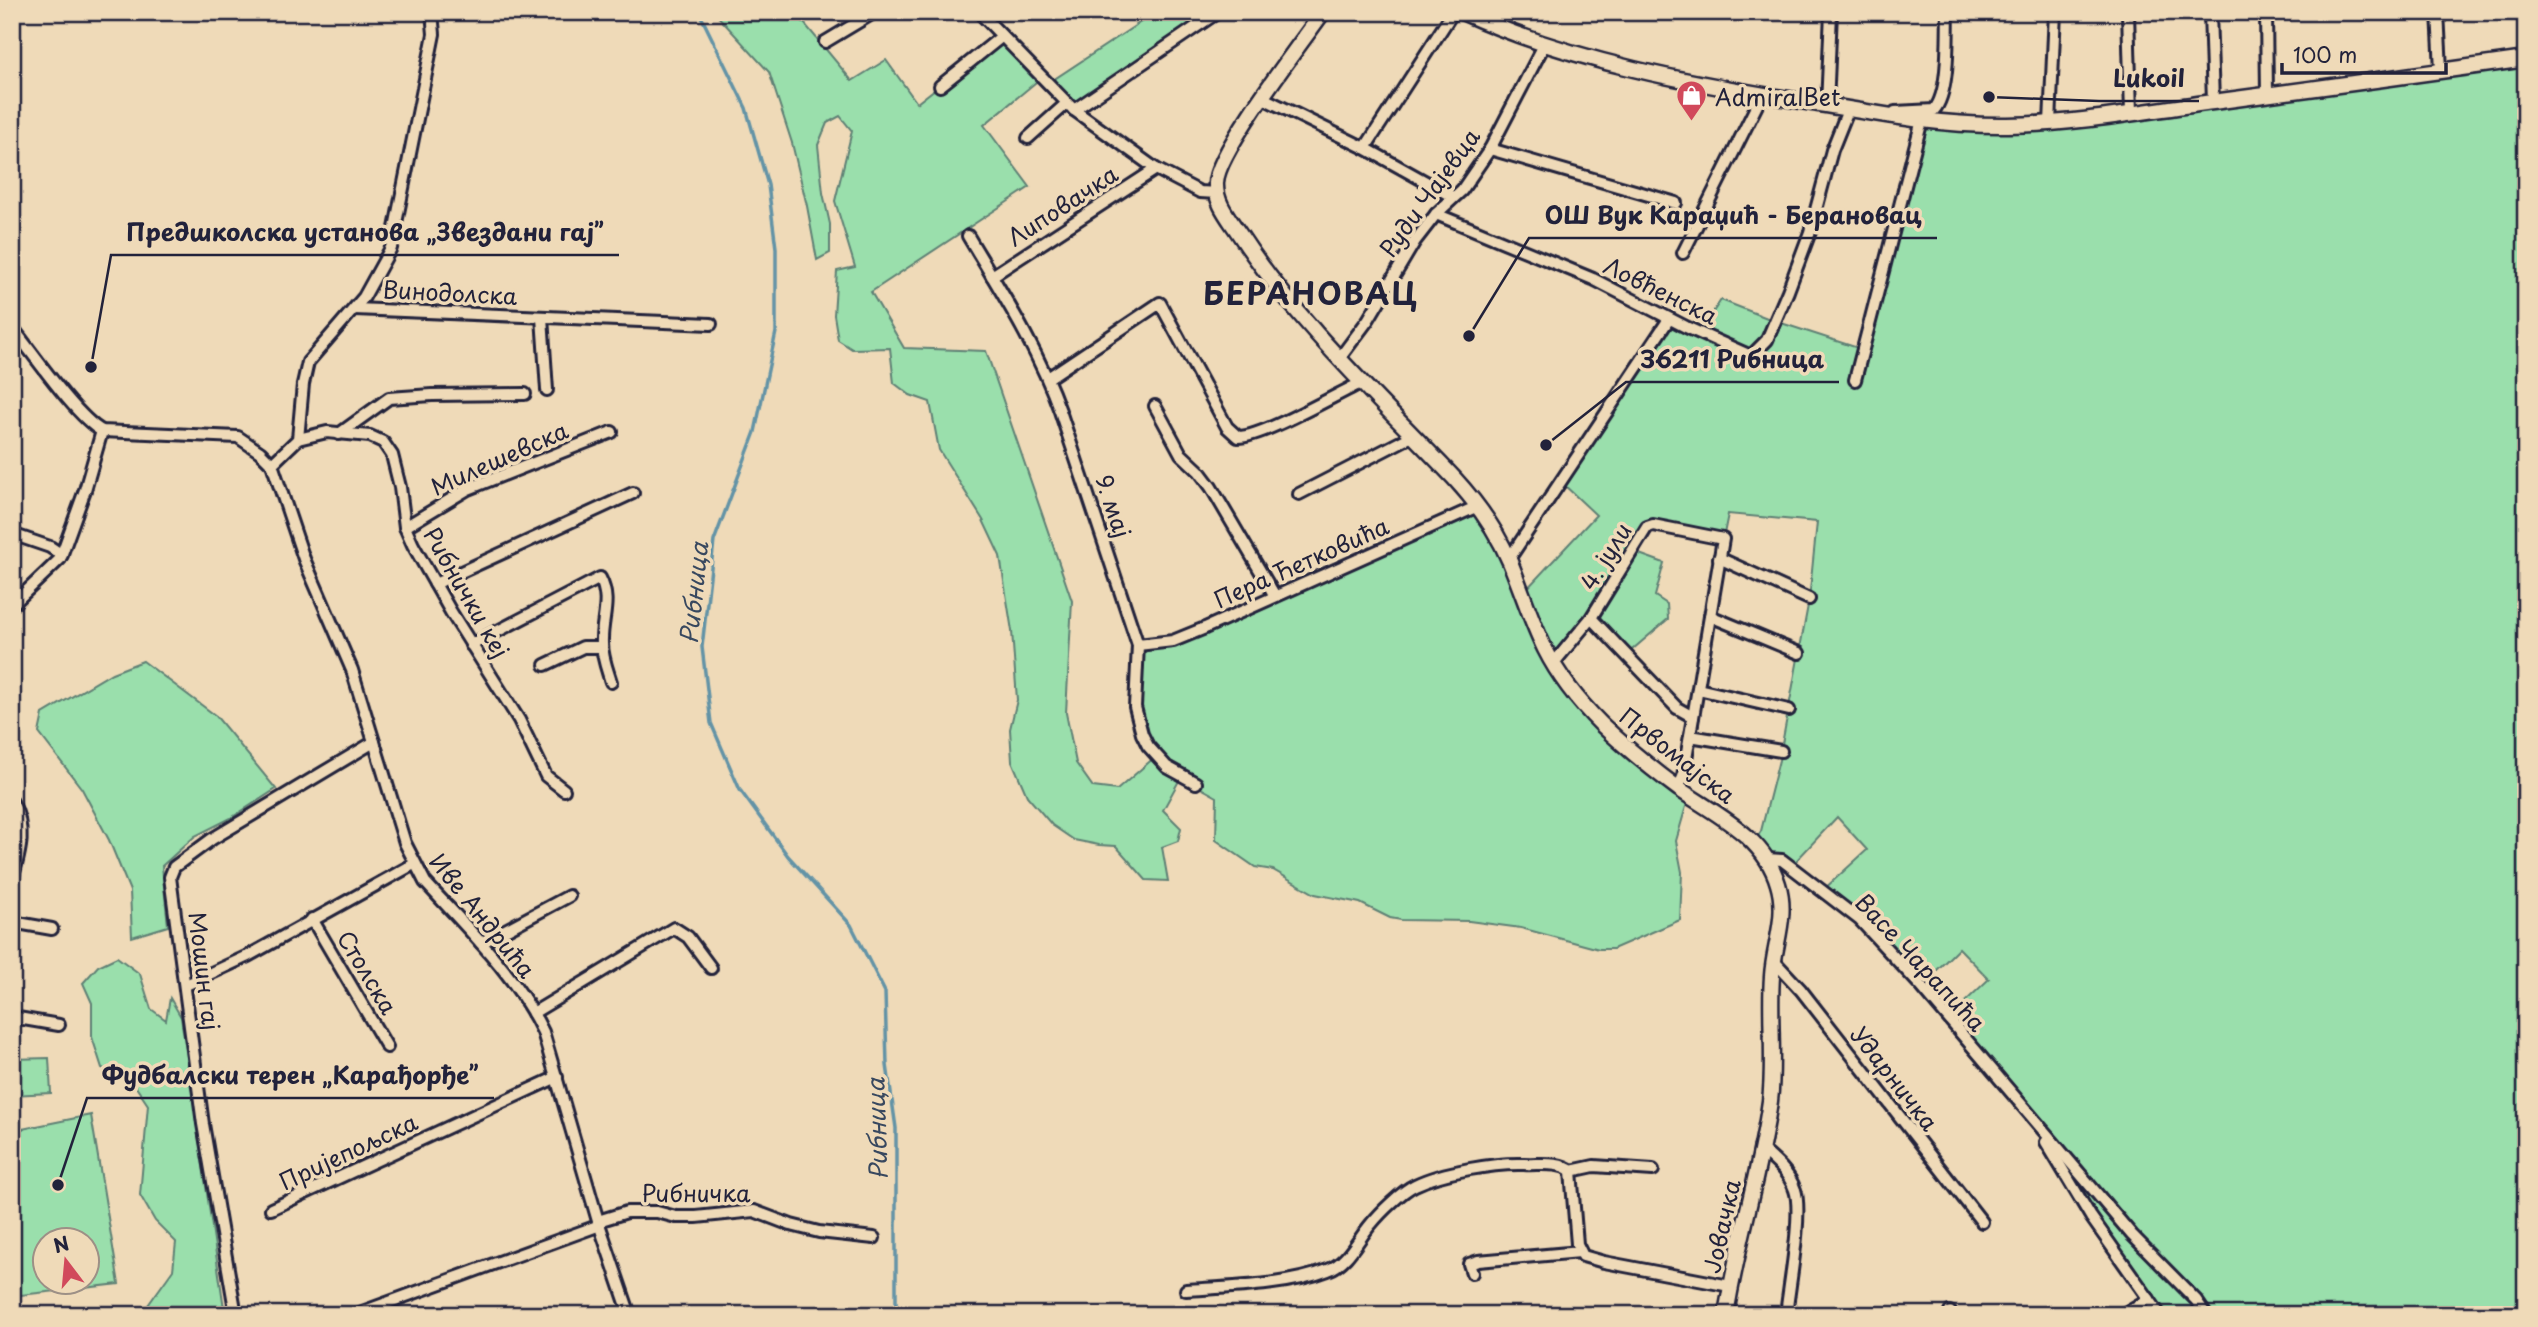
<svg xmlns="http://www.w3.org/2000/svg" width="2538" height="1327" font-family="'Playpen Sans',sans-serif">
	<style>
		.green { fill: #9adfac; stroke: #5e8074; stroke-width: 2; fill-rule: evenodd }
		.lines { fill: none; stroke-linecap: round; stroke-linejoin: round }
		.stream { stroke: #6493a6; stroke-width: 3.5 }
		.street-casing { stroke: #22223b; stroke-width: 16 }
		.secondary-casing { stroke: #22223b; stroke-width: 19 }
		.street { stroke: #efdab8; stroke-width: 10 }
		.secondary { stroke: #efdab8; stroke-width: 14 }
		.labels { text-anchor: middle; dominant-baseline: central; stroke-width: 7; stroke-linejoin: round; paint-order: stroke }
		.poi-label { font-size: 23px; fill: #22223b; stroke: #efdab8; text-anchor: start }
		.street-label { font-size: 23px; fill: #22223b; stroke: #efdab8 }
		.water-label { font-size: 24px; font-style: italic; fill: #38485f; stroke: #efdab8 }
		.district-label { font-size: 30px; font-weight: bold; letter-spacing: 2px; fill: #22223b; stroke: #efdab8 }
		.leader { fill: none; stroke: #22223b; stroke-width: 2.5 }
		.callout-dot { fill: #22223b; stroke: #efdab8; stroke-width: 2.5 }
		.callout-label { font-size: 24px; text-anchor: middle; font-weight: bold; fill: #22223b; stroke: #efdab8; stroke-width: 7; stroke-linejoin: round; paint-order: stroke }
	</style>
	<rect width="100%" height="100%" fill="#efdab8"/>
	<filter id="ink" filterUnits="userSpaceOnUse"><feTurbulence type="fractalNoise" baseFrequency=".0143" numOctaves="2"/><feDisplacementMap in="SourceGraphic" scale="14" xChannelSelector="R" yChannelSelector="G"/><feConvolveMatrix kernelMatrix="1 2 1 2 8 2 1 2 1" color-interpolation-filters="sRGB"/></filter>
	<g filter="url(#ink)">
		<g class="green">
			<path d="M 714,12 L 795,12 L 852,81 L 886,60 L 917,103 L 1001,37 L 1041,78 L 984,125 L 1030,187 L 871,292 L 904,348 L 986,351 L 1072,601 L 1066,713 L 1076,763 L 1093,787 L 1117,790 L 1156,756 L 1137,721 L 1138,645 L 1158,644 L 1478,506 L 1523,593 L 1596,515 L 1561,482 L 1669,319 L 1699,333 L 1721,300 L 1775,321 L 1864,350 L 1922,120 L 2005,125 L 2526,59 L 2526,1315 L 2160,1315 L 2031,1117 L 1948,1018 L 1989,979 L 1959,948 L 1921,986 L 1860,920 L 1822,891 L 1867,850 L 1837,817 L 1796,861 L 1789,865 L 1754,842 L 1761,831 L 1779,760 L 1809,600 L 1817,522 L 1728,514 L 1723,539 L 1654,525 L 1631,551 L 1664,563 L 1655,596 L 1667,604 L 1668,619 L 1626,655 L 1591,618 L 1553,664 L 1571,691 L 1689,796 L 1676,841 L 1682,872 L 1680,920 L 1613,949 L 1599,949 L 1521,928 L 1469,921 L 1401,920 L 1390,918 L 1360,903 L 1315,894 L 1273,870 L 1255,867 L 1216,840 L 1217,797 L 1181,777 L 1163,810 L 1181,828 L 1178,841 L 1162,847 L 1168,881 L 1146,880 L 1116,846 L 1099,845 L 1074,840 L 1052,825 L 1027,796 L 1012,761 L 1010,729 L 1017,700 L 1012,631 L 1000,556 L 983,520 L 939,450 L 930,402 L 910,395 L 894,383 L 890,348 L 852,349 L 838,340 L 834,315 L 837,271 L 855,267 L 835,201 L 852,131 L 840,116 L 827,123 L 818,145 L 823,193 L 830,224 L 830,253 L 817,260 L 807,206 L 792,143 L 769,72 Z"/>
			<path d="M 1156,12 L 1218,12 L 1074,110 L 1047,84 Z"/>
			<path d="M 143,661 L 216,716 L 276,789 L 231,818 L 195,836 L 162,866 L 168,926 L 132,937 L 130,891 L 109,840 L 82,789 L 39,733 L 43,714 L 112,673 Z"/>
			<path d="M 117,957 L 140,974 L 151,1009 L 166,1020 L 170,998 L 181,1017 L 225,1315 L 141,1315 L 173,1270 L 176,1242 L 155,1221 L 140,1195 L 148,1105 L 132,1081 L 102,1068 L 92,1037 L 92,1003 L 83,983 L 98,966 Z"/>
			<path d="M 49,1058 L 51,1093 L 12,1095 L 12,1059 Z"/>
			<path d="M 91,1115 L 119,1284 L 12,1296 L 12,1131 ZM 46,1240 L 88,1240 L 88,1282 L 46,1282 Z"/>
		</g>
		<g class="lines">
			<path class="stream" d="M 699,12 L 746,108 L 768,185 L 776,248 L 776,332 L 755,432 L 714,541 L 702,647 L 711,723 L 740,790 L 788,856 L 851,925 L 885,992 L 887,1065 L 896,1128 L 896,1315"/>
			<defs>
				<g id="street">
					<path d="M 979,12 L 1074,110 L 1156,169 L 1200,192 L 1217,193"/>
					<path d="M 2128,12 L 2131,113"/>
					<path d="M 2210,12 L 2213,102"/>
					<path d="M 2266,12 L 2267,94"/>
					<path d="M 2438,12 L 2441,70"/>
					<path d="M 825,42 L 875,12"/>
					<path d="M 940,86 L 1001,37"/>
					<path d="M 1263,98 L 1365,148 L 1453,197"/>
					<path d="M 1827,106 L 1831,12"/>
					<path d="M 1074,110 L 1218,12"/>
					<path d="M 1895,112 L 1934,110 C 1950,92 1947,37 1948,12"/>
					<path d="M 2050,123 L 2055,12"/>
					<path d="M 1028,138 L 1066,104"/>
					<path d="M 1365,148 L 1453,12"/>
					<path d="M 1490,149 L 1676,203"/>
					<path d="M 1436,214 L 1593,279 L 1686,327 L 1751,356 L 1767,340 L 1788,291 L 1810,232 L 1832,150 L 1848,110"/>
					<path d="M 968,236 C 1002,293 1038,349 1060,411 L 1138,645 L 1135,707 L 1142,734 L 1148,746 L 1167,767 L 1196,783"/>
					<path d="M 1683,253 L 1762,95"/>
					<path d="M 992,276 L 1156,169"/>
					<path d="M 355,309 L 711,324"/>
					<path d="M 542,317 L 547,390"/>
					<path d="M 12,327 C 32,352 77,418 102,431 L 238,437 L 260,452 L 272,464 L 304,559 L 352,670 L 405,843 L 425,882 C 467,928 516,975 543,1032 L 598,1221 L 630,1315"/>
					<path d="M 1339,359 L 1368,320 L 1415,241 L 1436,214 L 1462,190 L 1490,149 L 1544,45"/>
					<path d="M 1048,378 L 1160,303 L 1227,427 L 1238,437 C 1263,437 1335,395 1361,383"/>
					<path d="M 1855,380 L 1922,120"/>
					<path d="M 1155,406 L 1181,454 L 1199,471 L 1211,487 L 1275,596"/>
					<path d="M 339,434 L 389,398 L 432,395 L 525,394"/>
					<path d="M 298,439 L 327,432 L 370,436 L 383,442 L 392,455 L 400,487 L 405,527 L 413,545 L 451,612 L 519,720 L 546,776 L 564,790"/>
					<path d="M 272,464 L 298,439 L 303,384 L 308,362 L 364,297 L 391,248 L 434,34 L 432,12"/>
					<path d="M 1299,494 L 1412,436"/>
					<path d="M 405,527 L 468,489 L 612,432"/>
					<path d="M 12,534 L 50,547 L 62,555"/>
					<path d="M 1719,558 L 1809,599"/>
					<path d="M 1509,559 L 1669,319"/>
					<path d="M 435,584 L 633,493"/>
					<path d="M 12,605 L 60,559 L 85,490 L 102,431"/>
					<path d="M 1710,616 L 1799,653"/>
					<path d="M 1591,618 L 1677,708 L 1693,717"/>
					<path d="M 471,645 L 600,578 C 612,601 601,619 602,643 C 602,657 607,669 611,682"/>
					<path d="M 1138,645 L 1173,641 L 1205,628 L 1478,506"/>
					<path d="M 1553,664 L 1591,618 L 1647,527 L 1653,525 L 1723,539 L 1683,777 L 1678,788"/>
					<path d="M 545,665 L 583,647 L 602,647"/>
					<path d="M 1698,689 L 1789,710"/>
					<path d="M 1690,736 L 1781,751"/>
					<path d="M 12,802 C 27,828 20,852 12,880"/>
					<path d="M 1767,859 L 1782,860 L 1860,920 L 1921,986 L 2132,1235 L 2196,1300 L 2206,1315"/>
					<path d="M 312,919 L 387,1047"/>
					<path d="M 12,922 L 52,929"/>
					<path d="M 481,943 L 569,896"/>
					<path d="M 1774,961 L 1801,990 L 1982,1222"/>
					<path d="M 186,985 L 248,956 L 414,864"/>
					<path d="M 533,1013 L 674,928 L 688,937 L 711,968"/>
					<path d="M 12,1017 L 59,1025"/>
					<path d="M 2046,1142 L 2091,1217 L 2160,1315"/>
					<path d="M 1760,1148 C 1774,1160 1789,1172 1795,1190 C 1803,1212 1789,1287 1786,1315"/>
					<path d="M 1571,1171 L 1594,1166 L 1653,1170"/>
					<path d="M 271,1209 L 557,1077"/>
					<path d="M 598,1221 L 627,1212 L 657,1212 L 676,1217 L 696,1217 L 754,1211 L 791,1225 L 819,1232 L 874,1238"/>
					<path d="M 1472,1273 L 1469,1264 L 1478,1261 L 1580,1252"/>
					<path d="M 1186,1290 C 1230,1287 1287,1286 1328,1270 C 1348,1263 1358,1239 1371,1224 C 1380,1213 1402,1191 1415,1185 C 1442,1172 1494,1163 1524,1164 C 1538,1165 1560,1161 1571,1171 L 1577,1244 L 1583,1256 L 1604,1262 L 1730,1286"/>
					<path d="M 1950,1312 L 1952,1315"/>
					<path d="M 236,1315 L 203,1124 L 170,877 L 174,867 L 212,839 L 374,742"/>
					<path d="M 354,1315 L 600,1225"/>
					<path d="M 2122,1315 L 2149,1299"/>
				</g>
				<g id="secondary">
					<path d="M 1323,12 C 1301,43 1216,153 1216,183 C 1215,202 1228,217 1238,232 C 1298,324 1379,399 1454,478 C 1477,503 1497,531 1510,562 C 1522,591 1531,621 1545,649 C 1559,677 1579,702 1601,724 C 1625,747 1652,769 1679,789 C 1716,815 1764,836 1778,884 C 1788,916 1774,944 1772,976 C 1769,1017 1775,1060 1770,1101 C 1760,1173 1737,1243 1726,1315"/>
					<path d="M 1462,12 C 1572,62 1694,84 1813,103 C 1877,114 1942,126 2008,125 C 2077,124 2145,111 2213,102 C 2317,88 2422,74 2526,59"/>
				</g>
			</defs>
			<use href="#street" class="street-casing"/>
			<use href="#secondary" class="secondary-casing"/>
			<use href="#street" class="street"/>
			<use href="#secondary" class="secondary"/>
		</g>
	</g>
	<defs>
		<symbol id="shop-pin" viewBox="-11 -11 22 30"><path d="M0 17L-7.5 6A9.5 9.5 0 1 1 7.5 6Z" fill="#d1495b" stroke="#efdab8"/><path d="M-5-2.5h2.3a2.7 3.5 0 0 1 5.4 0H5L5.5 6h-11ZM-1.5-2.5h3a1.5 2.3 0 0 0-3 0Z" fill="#fff"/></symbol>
	</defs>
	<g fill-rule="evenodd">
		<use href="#shop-pin" x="1674" y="78" width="35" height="47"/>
	</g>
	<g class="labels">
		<g class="poi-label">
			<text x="1715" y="96">AdmiralBet</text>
		</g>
		<g class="street-label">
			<text transform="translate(1429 192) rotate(-54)">Руди Чајевца</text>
			<text transform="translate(1062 205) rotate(-33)">Липовачка</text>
			<text transform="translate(1661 290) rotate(26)">Ловћенска</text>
			<text transform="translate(450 292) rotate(3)">Винодолска</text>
			<text transform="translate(499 458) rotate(-24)">Милешевска</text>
			<text transform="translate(1114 506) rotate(72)">9. мај</text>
			<text transform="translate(1605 556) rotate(-58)">4. јули</text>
			<text transform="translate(1301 562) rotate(-24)">Пера Ћетковића</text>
			<text transform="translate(467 592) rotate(60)">Рибнички кеј</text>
			<text transform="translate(1678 755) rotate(38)">Првомајска</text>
			<text transform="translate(483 915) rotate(51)">Иве Андрића</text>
			<text transform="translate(1921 962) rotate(47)">Васе Чарапића</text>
			<text transform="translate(205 971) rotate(83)">Мошин гај</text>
			<text transform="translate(368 972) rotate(59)">Столска</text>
			<text transform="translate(1895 1078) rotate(52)">Ударничка</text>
			<text transform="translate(348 1151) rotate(-25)">Пријепољска</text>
			<text x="696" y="1192">Рибничка</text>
			<text transform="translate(1721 1226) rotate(-77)">Јовачка</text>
		</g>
		<g class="water-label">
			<text transform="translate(693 593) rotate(-84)">Рибница</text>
			<text transform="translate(876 1129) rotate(-92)">Рибница</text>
		</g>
		<g class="district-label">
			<text x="1311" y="292">БЕРАНОВАЦ</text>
		</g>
	</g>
	<path class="leader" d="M1989 97L2099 101H2199M1469 336L1529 238H1937M91 367L111 255H619M1546 445L1626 382H1839M58 1185L87 1098H494"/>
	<g class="callout-dot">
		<circle cx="1989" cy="97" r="7"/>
		<circle cx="1469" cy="336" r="7"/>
		<circle cx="91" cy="367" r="7"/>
		<circle cx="1546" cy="445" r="7"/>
		<circle cx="58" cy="1185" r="7"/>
	</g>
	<g class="callout-label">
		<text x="2149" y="87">Lukoil</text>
		<text x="1733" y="224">ОШ Вук Караџић - Берановац</text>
		<text x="365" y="241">Предшколска установа „Звездани гај”</text>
		<text x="1732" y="368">36211 Рибница</text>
		<text x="290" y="1084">Фудбалски терен „Карађорђе”</text>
	</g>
	<rect width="2538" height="1327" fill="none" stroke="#efdab8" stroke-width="42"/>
	<rect x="21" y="21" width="2496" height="1285" fill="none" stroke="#22223b" stroke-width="2.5" filter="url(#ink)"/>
	<g transform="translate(66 1261) rotate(344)"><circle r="33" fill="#efdab8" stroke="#9d9086" stroke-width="2"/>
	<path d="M0-5L12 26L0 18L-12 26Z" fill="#d1495b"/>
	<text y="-10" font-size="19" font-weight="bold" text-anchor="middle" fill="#22223b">N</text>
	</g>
	<path d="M2282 63v10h164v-10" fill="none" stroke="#22223b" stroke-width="3.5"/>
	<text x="2293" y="63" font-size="21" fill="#22223b" stroke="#efdab8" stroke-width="5" paint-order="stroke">100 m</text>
</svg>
